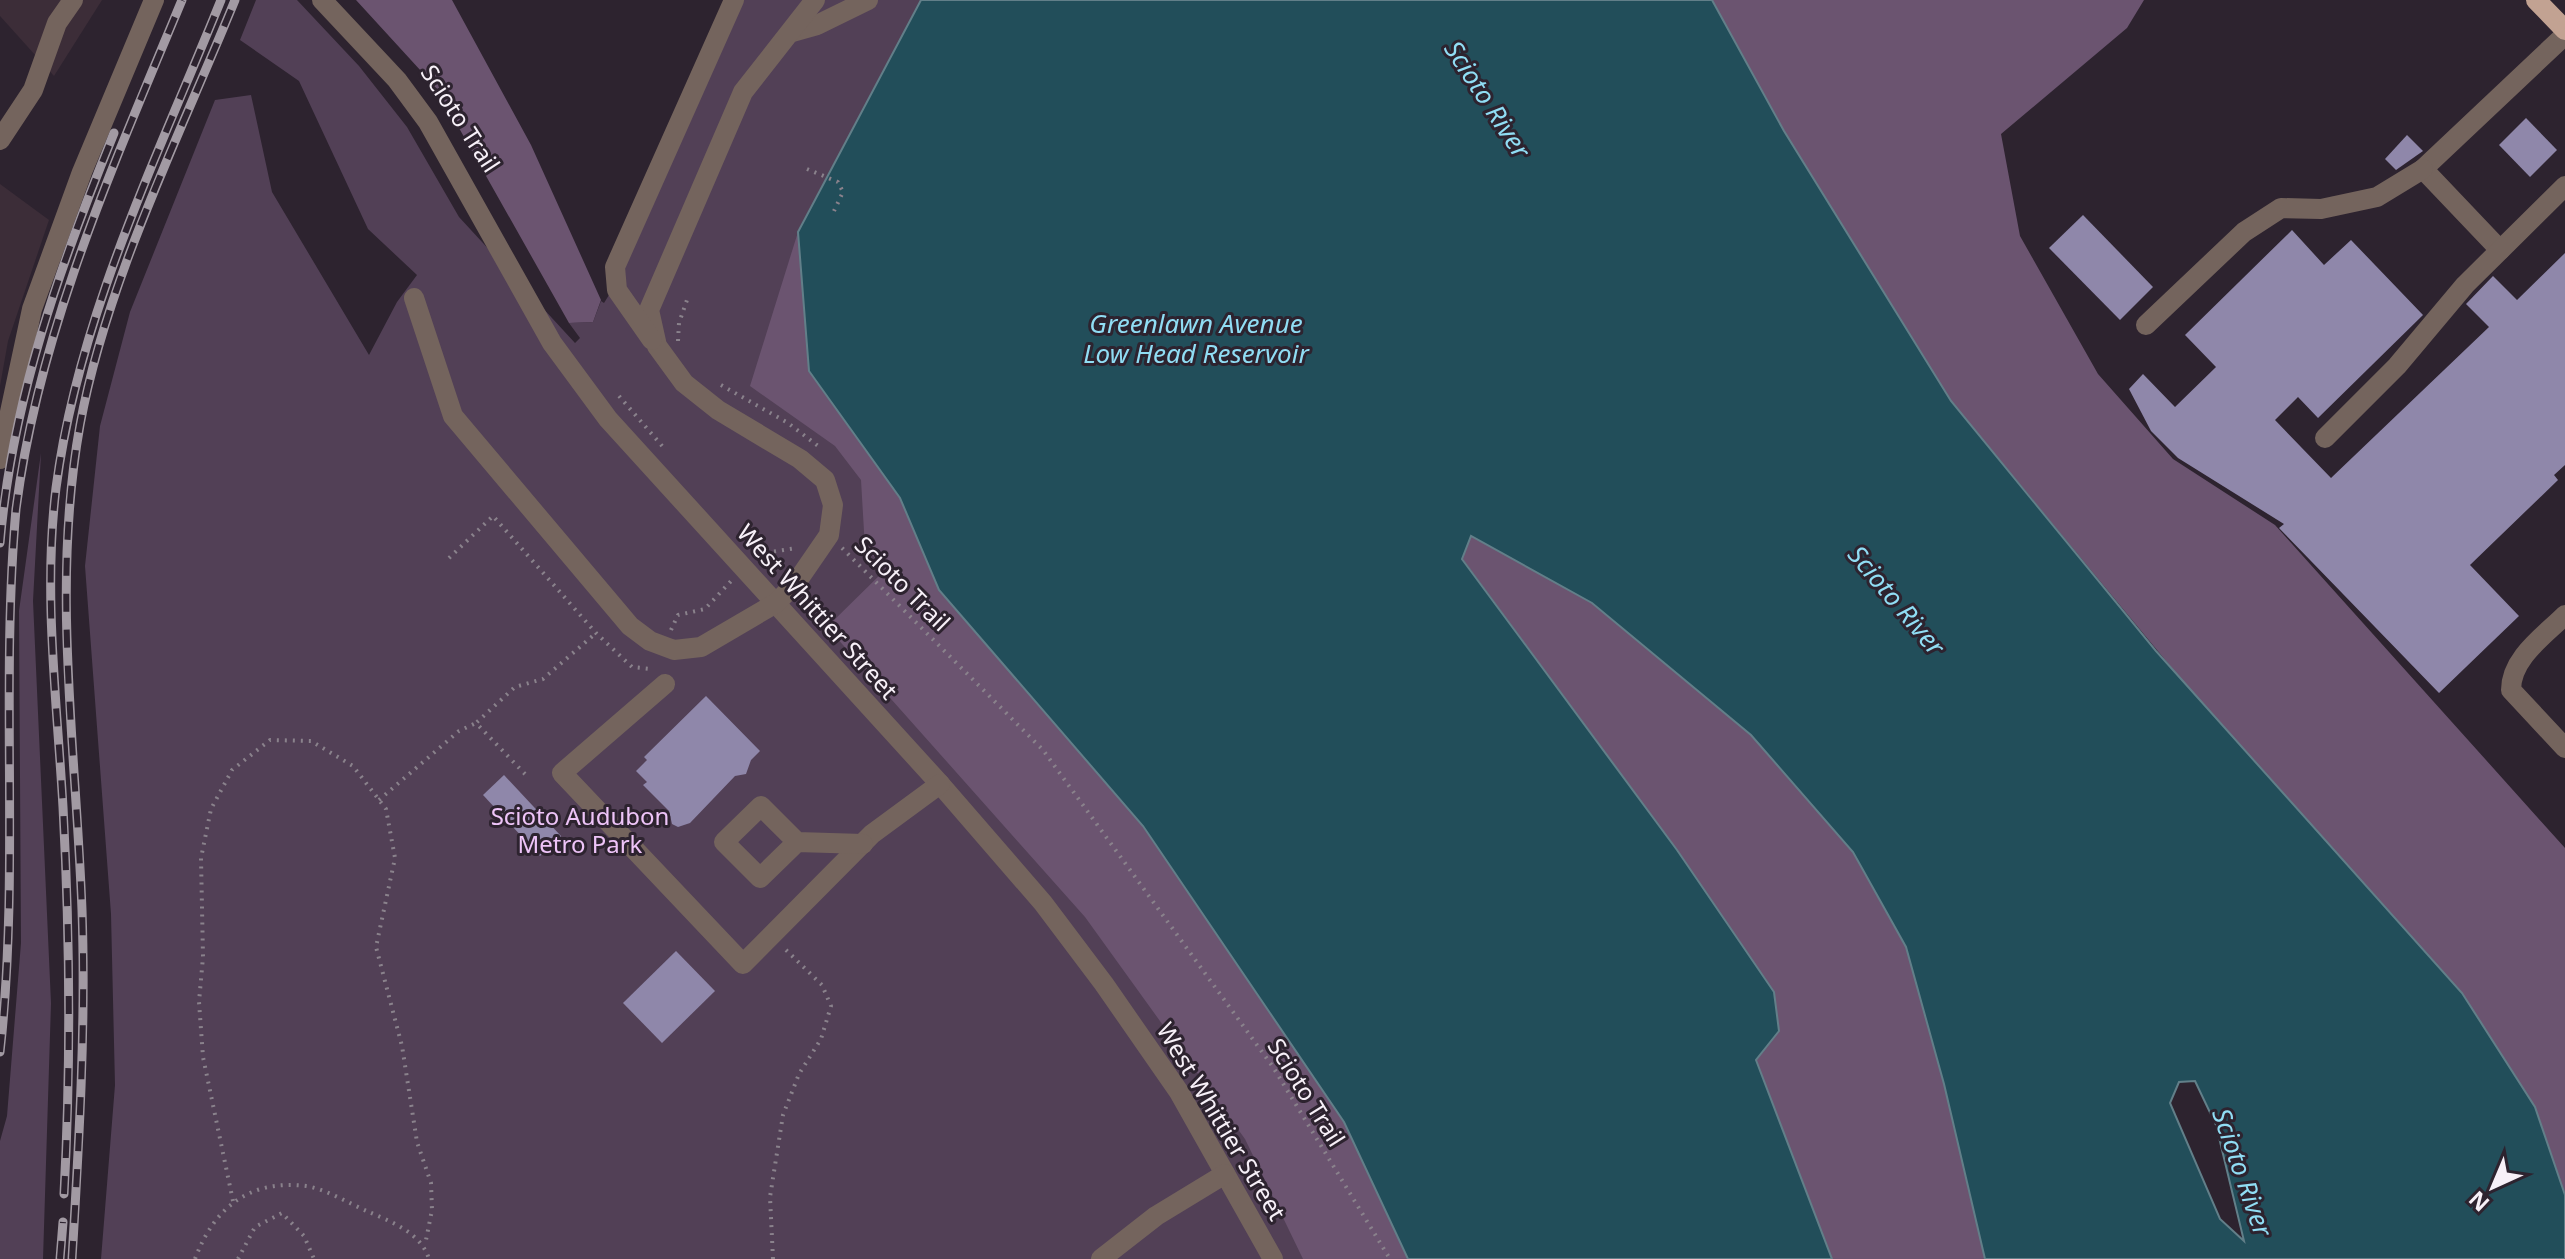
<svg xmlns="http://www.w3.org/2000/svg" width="2565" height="1259" font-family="'Noto Sans',sans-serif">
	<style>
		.commercial { fill: #3c2d38 }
		.green { fill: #524056 }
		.forest { fill: #6b5470 }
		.water { fill: #224e5a; stroke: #627f89; stroke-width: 2; fill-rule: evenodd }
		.building { fill: #8f87aa }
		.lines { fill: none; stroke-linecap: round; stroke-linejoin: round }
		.path { stroke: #8a828c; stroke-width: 4; stroke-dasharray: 2 6; stroke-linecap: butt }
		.minor { stroke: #74645d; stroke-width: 20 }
		.major { stroke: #c2a292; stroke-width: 20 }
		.rail-casing { stroke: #a29aa3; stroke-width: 9 }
		.rail { stroke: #2d232f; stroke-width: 6; stroke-dasharray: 18; stroke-linecap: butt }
		.labels { text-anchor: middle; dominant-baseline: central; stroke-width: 6; stroke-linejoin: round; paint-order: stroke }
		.street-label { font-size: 24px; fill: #f7f0f8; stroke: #2d232f }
		.park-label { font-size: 24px; fill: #eec4f8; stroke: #2d232f }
		.water-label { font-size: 26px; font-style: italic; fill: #90ddf4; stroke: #2d232f }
	</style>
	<rect width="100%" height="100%" fill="#2d232f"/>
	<g class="commercial">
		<path d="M 0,0 L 102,0 L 54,76 L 0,16 Z"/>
		<path d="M 0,184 L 49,220 L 8,341 L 0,386 Z"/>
	</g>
	<g class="green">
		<path d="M 256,0 L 297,0 L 359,66 L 407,127 L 459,217 L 575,343 L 580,338 L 569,323 L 593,322 L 601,301 L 604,303 L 622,274 L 744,0 L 921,0 L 798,231 L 939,590 L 1143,825 L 1408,1259 L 101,1259 L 115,1085 L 111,914 L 85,566 L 100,426 L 130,312 L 215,100 L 251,95 L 272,192 L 369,355 L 397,302 L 417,275 L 368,229 L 299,81 L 240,40 Z"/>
		<path d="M 41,453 L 33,601 L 51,1003 L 43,1259 L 0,1259 L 0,1141 L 7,1116 L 21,943 L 19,611 Z"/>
	</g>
	<g class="forest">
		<path d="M 356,0 L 452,0 L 531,145 L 601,300 L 593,322 L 569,323 L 459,128 L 421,71 Z"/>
		<path d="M 1712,0 L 2144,0 L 2127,28 L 2001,134 L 2020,236 L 2098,374 L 2173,459 L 2275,525 L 2565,848 L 2565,1195 L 2535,1107 L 1951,401 L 1784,131 Z"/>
		<path d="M 798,232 L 809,371 L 900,498 L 939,590 L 1143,825 L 1344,1122 L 1408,1259 L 1303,1259 L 1245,1139 L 1085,917 L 827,627 L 886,569 L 865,548 L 861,480 L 835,446 L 750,386 Z"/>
		<path d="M 1471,536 L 1592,603 L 1751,735 L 1853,852 L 1906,947 L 1944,1084 L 1985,1259 L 1832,1259 L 1756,1060 L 1779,1031 L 1677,850 L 1462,558 Z"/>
	</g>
	<path class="water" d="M 921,0 L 1712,0 L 1784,131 L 1951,401 L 2156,651 L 2462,993 L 2535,1107 L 2565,1195 L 2565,1259 L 1985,1259 L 1944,1084 L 1906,947 L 1853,852 L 1751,735 L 1592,603 L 1471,536 L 1462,559 L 1677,850 L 1774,992 L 1779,1031 L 1756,1060 L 1832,1259 L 1408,1259 L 1344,1122 L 1143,826 L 939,590 L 900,498 L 809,371 L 798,232 ZM 2195,1081 L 2216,1125 L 2244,1241 L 2220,1219 L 2170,1103 L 2179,1082 Z"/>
	<g class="building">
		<path d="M 2526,118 L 2557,150 L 2530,177 L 2499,145 Z"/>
		<path d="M 2407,135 L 2423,151 L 2396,170 L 2385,159 Z"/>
		<path d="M 2083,215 L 2153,287 L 2120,320 L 2049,248 Z"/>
		<path d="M 2292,230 L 2324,265 L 2351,240 L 2423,315 L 2318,418 L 2298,397 L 2275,420 L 2331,478 L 2489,327 L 2466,304 L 2493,276 L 2517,300 L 2565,253 L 2565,465 L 2554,475 L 2558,480 L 2470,565 L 2519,616 L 2439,693 L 2279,528 L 2284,524 L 2178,458 L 2151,431 L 2129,389 L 2143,374 L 2175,407 L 2216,367 L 2185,335 Z"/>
		<path d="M 706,696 L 760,751 L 751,760 L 746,774 L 735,776 L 690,823 L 678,827 L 672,824 L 669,811 L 643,785 L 647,782 L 636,771 L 647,760 L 644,757 Z"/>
		<path d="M 504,775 L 561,836 L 540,856 L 483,795 Z"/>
		<path d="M 676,951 L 715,991 L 662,1043 L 623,1003 Z"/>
	</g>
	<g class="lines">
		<g class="path">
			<path d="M 807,169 L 838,182 L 843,192 L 834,211"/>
			<path d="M 678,341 L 679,323 L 688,297"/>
			<path d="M 721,385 L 788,423 L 822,449"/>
			<path d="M 619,396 L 663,447"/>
			<path d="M 751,546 L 770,552 L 797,548"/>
			<path d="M 842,548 L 1043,750 L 1273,1067 L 1390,1259"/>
			<path d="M 449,558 L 493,516 L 596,633 L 632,667 L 651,669"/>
			<path d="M 671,630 L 678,615 L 705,609 L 731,581"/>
			<path d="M 525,774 L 476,723 L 515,687 L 543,679 L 596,633"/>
			<path d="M 379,800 L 459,731 L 476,723"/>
			<path d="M 233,1201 L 203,1057 L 199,1002 L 203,957 L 201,858 L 211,809 L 232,770 L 270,740 L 311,741 L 353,766 L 386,809 L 395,858 L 376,947 L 402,1046 L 417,1142 L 431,1183 L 432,1210 L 425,1245"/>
			<path d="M 195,1259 C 214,1208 249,1179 306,1186 C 326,1189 350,1204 369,1212 C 392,1222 421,1233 429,1259"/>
			<path d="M 238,1259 L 255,1227 L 282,1213 L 304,1236 L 314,1259"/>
			<path d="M 773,1259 L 770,1197 L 783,1115 L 799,1074 L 821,1039 L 831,1006 L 822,985 L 785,949"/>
		</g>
		<g class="minor">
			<path d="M 322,0 L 397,80 L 428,122 L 552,343 L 608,419 L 940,784 L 1043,903 L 1104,984 L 1179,1092 L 1273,1259"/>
			<path d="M 792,32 L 817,25 L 868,0"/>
			<path d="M 0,140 L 33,90 L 57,23 L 73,0"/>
			<path d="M 2500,250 L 2423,169 L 2565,35"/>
			<path d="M 414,298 L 453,416 L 630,626 L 650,641 L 674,650 L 701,647 L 776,603 L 796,583 L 829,535 L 833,505 L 825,480 L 800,459 L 718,410 L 684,383 L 657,346 L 649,310 L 743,92 L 815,0"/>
			<path d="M 2146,325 L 2244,232 L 2281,208 L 2321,209 L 2377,197 L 2423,169"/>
			<path d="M 652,340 L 617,290 L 615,267 L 734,0"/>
			<path d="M 2325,438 L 2397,366 L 2465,285 L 2565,186"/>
			<path d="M 0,459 L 32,309 L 82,172 L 154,0"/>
			<path d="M 2565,615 C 2544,636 2511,658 2511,690 L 2565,748"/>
			<path d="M 665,684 L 562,773 L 743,964 L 872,834 L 940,784"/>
			<path d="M 797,842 L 760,878 L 724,842 L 761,806 L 797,842 L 863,844"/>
			<path d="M 1101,1259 L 1156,1216 L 1225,1174"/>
		</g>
		<path class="major" d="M 2536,0 L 2565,30"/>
		<defs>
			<g id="rail">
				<path d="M 0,543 C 12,399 60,266 114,133"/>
				<path d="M 0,1052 C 20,872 0,689 16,509 C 39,330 113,166 182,0"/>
				<path d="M 64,1194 C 71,1065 70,937 63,807 C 57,702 43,593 56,488 C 78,317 157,158 221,0"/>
				<path d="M 60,1259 L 63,1222"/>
				<path d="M 72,1259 C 79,1142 86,1026 82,910 C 76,748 51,586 80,425 C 106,282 180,135 235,0"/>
			</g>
		</defs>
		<use href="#rail" class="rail-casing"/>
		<use href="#rail" class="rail"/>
	</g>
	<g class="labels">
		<g class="street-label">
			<text transform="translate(461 118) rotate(57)">Scioto Trail</text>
			<text transform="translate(903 583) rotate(45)">Scioto Trail</text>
			<text transform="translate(818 611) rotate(48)">West Whittier Street</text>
			<text transform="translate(1307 1092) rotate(58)">Scioto Trail</text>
			<text transform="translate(1222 1121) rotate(59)">West Whittier Street</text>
		</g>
		<g class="park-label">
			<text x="580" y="815">Scioto Audubon<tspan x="580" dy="28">Metro Park</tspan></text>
		</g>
		<g class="water-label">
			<text transform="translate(1488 99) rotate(57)">Scioto River</text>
			<text x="1196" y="323">Greenlawn Avenue<tspan x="1196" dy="30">Low Head Reservoir</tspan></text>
			<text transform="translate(1897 600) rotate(50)">Scioto River</text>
			<text transform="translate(2243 1172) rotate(71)">Scioto River</text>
		</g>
	</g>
	<g transform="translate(2493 1187) rotate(224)" stroke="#2d232f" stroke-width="6" paint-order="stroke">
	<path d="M0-6L14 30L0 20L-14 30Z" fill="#f7f0f8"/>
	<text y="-12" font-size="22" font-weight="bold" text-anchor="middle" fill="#f7f0f8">N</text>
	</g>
</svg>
